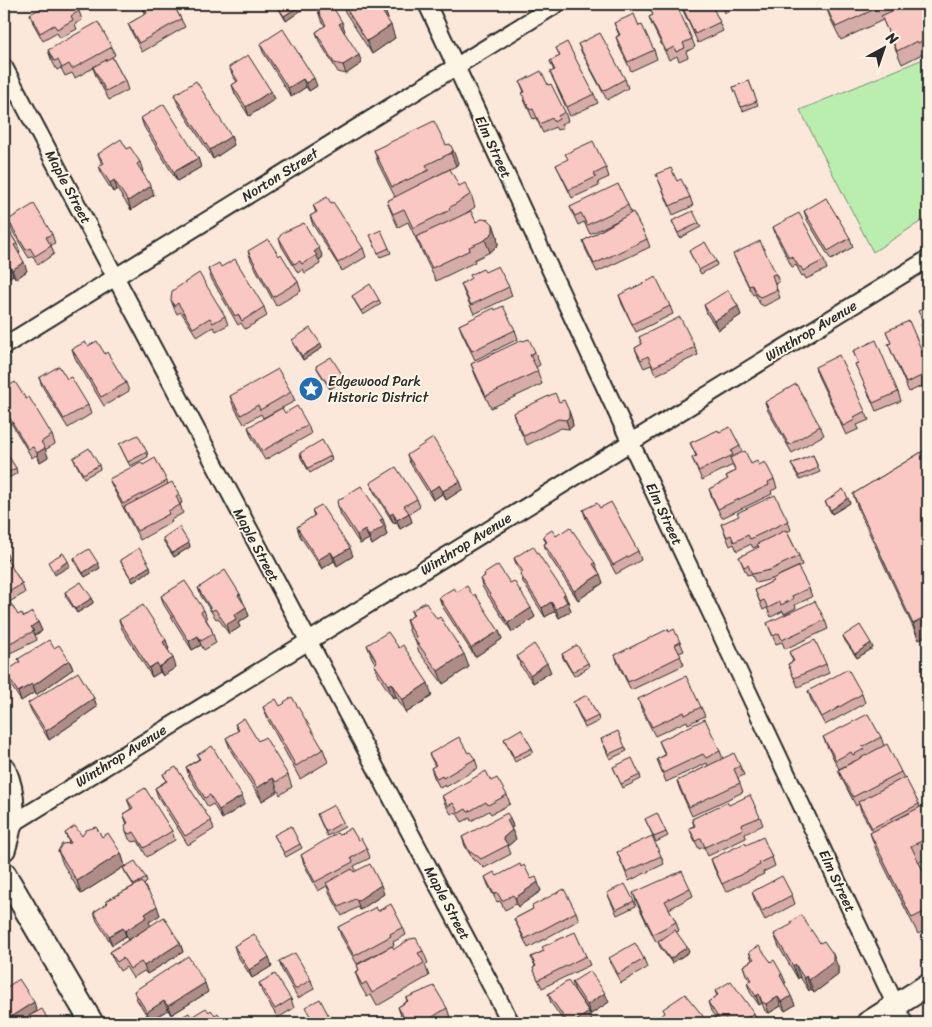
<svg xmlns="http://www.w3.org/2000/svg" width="932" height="1027" font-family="Sriracha,sans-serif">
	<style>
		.green { fill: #baeeaf; stroke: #728c6d }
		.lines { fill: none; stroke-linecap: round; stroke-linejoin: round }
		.minor-casing { stroke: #2b2b2b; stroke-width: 20 }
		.secondary-casing { stroke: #2b2b2b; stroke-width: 26 }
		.minor { stroke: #fcf5e5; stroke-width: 16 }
		.secondary { stroke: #fcf5e5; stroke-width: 22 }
		.wall { fill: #d6aca8; stroke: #2b2b2b }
		.shaded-wall { fill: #ae8c88; stroke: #2b2b2b }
		.building { fill: #f9c8c3; stroke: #2b2b2b }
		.labels { text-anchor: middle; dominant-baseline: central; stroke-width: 4; stroke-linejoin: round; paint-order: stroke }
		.street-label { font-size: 14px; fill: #2b2b2b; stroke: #fcf5e5 }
		.poi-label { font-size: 14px; fill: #2b2b2b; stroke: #fcf5e5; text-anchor: start }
	</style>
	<rect width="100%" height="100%" fill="#fbe8db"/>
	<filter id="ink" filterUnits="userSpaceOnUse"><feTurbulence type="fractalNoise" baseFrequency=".02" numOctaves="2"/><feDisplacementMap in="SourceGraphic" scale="10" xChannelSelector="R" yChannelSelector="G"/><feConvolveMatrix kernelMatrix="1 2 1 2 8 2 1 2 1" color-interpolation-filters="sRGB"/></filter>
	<g filter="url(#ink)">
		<path class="green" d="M 928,57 L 928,217 L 873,252 L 800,110 Z"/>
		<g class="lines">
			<defs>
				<g id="minor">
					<path d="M 427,4 L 630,441 L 904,1023"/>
					<path d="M 4,67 L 511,1023"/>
					<path d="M 4,346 L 557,4"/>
					<path d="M 4,829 L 928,259"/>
				</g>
				<g id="secondary">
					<path d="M 4,769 C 17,799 13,819 4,849"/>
					<path d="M 4,873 L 92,1023"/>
					<path d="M 868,1023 L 928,985"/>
				</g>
			</defs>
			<use href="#minor" class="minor-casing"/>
			<use href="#secondary" class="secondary-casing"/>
			<use href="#minor" class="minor"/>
			<use href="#secondary" class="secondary"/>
		</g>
		<g class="wall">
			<path d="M 130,4 L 138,4 L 132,7 Z"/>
			<path d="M 140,4 L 173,4 L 181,19 L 185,27 L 142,52 L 132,33 L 128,24 L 146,14 Z"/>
			<path d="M 276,4 L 301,4 L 303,9 L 286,21 Z"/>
			<path d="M 340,4 L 382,4 L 388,19 L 387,20 L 395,38 L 372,54 Z"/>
			<path d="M 648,4 L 692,39 L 695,47 L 686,52 L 688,57 L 679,61 L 677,56 L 669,60 L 652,25 L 649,17 L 653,15 Z"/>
			<path d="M 680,4 L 711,4 L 723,31 L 698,43 Z"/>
			<path d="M 721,4 L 745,4 L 725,13 Z"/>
			<path d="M 833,4 L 928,4 L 928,53 L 923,56 L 922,54 L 902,64 L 883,20 L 841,40 L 831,20 L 826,7 Z"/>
			<path d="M 79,11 L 82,20 L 75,24 L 77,29 L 60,38 L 57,33 L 43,41 L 33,23 L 30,14 Z"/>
			<path d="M 318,11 L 345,31 L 344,32 L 362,63 L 346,74 L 338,72 L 319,41 L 316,32 L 325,26 L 321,20 Z"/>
			<path d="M 614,23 L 639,26 L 654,50 L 657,59 L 631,71 L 619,46 L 616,37 L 619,35 Z"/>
			<path d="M 260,44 L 317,86 L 309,91 L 306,87 L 291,97 L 263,52 Z"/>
			<path d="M 578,44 L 625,79 L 628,88 L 607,100 L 582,53 Z"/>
			<path d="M 112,47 L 115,55 L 112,57 L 125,81 L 128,90 L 109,100 L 96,76 L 93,68 L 75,78 L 72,73 L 65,76 L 61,68 L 57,70 L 51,59 L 48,50 Z"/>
			<path d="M 556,48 L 594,94 L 598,103 L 570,116 L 554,81 L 550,72 L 554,71 L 550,61 L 560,56 Z"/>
			<path d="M 229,67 L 271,91 L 275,99 L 249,116 L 235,94 L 232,85 L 237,82 L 233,76 Z"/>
			<path d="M 749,81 L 758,105 L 743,111 L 733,87 Z"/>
			<path d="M 520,82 L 548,85 L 565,112 L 568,121 L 561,124 L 563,128 L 557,130 L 555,127 L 543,133 L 536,118 L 533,119 L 525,102 L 522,93 L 524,92 Z"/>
			<path d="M 174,95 L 231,136 L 234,145 L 213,159 L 178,104 Z"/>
			<path d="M 141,118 L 198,158 L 201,167 L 177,181 L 144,127 Z"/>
			<path d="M 446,145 L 458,163 L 456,166 L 432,178 L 459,186 L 471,194 L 475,207 L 465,214 L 476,222 L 493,224 L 497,236 L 498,245 L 490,252 L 474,260 L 475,262 L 436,281 L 408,222 L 398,227 L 392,214 L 387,201 L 395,197 L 378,163 L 374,150 Z"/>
			<path d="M 127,149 L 140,162 L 143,171 L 142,172 L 154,195 L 131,210 L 117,189 L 113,192 L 102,175 L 99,166 L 102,164 L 98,154 Z"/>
			<path d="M 556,165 L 606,168 L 609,177 L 598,182 L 599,186 L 572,198 L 560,173 Z"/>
			<path d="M 656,174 L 677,181 L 690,197 L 693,206 L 673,215 Z"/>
			<path d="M 313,205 L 363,248 L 366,257 L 342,271 L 313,225 L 310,216 L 316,213 Z"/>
			<path d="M 628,205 L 631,213 L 647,239 L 650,247 L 597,272 L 586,250 L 583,241 L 621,219 L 590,234 L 584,222 L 578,225 L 570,207 Z"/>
			<path d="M 804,211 L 850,238 L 853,247 L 831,260 L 807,220 Z"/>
			<path d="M 8,220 L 52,234 L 55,243 L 51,245 L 54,254 L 38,265 L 33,256 L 29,258 L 11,229 Z"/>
			<path d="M 672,221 L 699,223 L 701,227 L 680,238 Z"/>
			<path d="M 4,223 L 17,244 L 20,252 L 19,253 L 27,271 L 16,279 L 13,275 L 5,280 L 4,279 Z"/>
			<path d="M 773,227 L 824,260 L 827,269 L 806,279 L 804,275 L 802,276 L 796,265 L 792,267 L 776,236 Z"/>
			<path d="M 279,238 L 323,257 L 319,260 L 320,264 L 305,273 L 303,269 L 298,273 L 282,247 Z"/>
			<path d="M 372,240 L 389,248 L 391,253 L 380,257 Z"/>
			<path d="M 248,251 L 279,256 L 298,282 L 301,291 L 276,306 L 251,260 Z"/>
			<path d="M 689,251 L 716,261 L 717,265 L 701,274 Z"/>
			<path d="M 733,254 L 776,274 L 779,282 L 775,284 L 780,298 L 764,306 L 760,304 L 755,294 L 753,295 L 737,263 Z"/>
			<path d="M 221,267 L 264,307 L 267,316 L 245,329 L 241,323 L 238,325 L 211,278 L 208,269 Z"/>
			<path d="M 485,272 L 509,287 L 512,296 L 474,314 L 464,292 L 461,284 Z"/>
			<path d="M 619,295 L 670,306 L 673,314 L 636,332 L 622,304 Z"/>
			<path d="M 352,296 L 379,300 L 381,304 L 363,315 L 354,300 Z"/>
			<path d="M 171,300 L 225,316 L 228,325 L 216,331 L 213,327 L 197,337 L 181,312 L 177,314 L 174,308 Z"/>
			<path d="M 704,305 L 741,315 L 718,330 L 707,314 Z"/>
			<path d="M 495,310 L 515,330 L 518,339 L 475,360 L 462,333 L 459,325 Z"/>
			<path d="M 886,331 L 928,365 L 928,383 L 909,392 L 892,353 L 888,344 L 891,343 Z"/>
			<path d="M 639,337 L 695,347 L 698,355 L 656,375 L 651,365 L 644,368 L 638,356 L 635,348 L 642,344 Z"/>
			<path d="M 292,340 L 322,348 L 303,360 L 293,344 Z"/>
			<path d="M 523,341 L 535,352 L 540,365 L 536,367 L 542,384 L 491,408 L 476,377 L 471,364 Z"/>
			<path d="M 88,346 L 105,354 L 126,383 L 129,391 L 104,406 L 75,358 L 72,349 Z"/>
			<path d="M 853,351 L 898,392 L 901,401 L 876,411 L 859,372 L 855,364 L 858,363 Z"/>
			<path d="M 316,366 L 344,380 L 330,389 L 318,370 Z"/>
			<path d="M 815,367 L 865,411 L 869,420 L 857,425 L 859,429 L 846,435 L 818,376 Z"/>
			<path d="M 39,378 L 67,379 L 88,405 L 91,414 L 68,428 L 42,386 Z"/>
			<path d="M 4,389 L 52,435 L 55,444 L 45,450 L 48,457 L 40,462 L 36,455 L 32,458 L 4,411 L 4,397 L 7,396 Z"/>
			<path d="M 291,392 L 295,401 L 263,418 L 261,414 L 244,424 L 233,405 L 230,396 Z"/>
			<path d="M 559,402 L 569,411 L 572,420 L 573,426 L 569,429 L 561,428 L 527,445 L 516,422 L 513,413 Z"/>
			<path d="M 765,402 L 820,426 L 824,435 L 792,453 L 768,411 Z"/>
			<path d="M 285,413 L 308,425 L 311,434 L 265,460 L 251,436 L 248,427 Z"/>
			<path d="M 719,432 L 740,446 L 742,452 L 751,464 L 759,465 L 774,479 L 777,488 L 771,491 L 772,494 L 722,518 L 712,498 L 709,489 L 728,480 L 726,476 L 735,471 L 733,465 L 702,480 L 692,458 L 696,456 L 690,443 Z"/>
			<path d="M 119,444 L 147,452 L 148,457 L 130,466 Z"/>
			<path d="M 928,448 L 928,634 L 919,640 L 859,511 L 853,494 Z"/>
			<path d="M 4,450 L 16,468 L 17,473 L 4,481 Z"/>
			<path d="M 300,453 L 331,456 L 332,460 L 310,473 L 301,458 Z"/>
			<path d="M 407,455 L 463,489 L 446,500 L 442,494 L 433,500 L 410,463 Z"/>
			<path d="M 813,455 L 820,472 L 800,480 L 791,464 Z"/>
			<path d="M 73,458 L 99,465 L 100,469 L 84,478 L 75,462 Z"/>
			<path d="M 143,465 L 167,481 L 168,485 L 179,494 L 182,503 L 180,504 L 183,513 L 171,520 L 172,522 L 140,540 L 113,488 L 109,479 Z"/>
			<path d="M 370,483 L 417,499 L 420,507 L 409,514 L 412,522 L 400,529 L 396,522 L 394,524 L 374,492 Z"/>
			<path d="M 825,502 L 850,503 L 832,514 L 827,506 Z"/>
			<path d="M 338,506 L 386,528 L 385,528 L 387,535 L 372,545 L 369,539 L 360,544 L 341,515 Z"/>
			<path d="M 600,508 L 638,551 L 641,560 L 616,574 L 586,519 L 583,510 Z"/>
			<path d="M 312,510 L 353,556 L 337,566 L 334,561 L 322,569 L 300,536 L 297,527 L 314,516 Z"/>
			<path d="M 788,521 L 791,530 L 787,532 L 799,556 L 802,565 L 780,575 L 809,588 L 812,597 L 795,605 L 796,608 L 784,614 L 783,611 L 771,617 L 767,608 L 763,610 L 755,590 L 773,581 L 772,579 L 756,583 L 751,574 L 747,575 L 739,557 L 759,548 L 758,546 L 753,548 L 751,544 L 737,551 L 734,544 L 730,546 L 721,524 Z"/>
			<path d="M 543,536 L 556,536 L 595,563 L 603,583 L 578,600 L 547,553 L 544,544 L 546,543 Z"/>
			<path d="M 163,538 L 189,543 L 190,547 L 174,557 L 164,542 Z"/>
			<path d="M 4,548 L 9,559 L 7,560 L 22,584 L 25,593 L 4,605 Z"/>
			<path d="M 74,558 L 100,568 L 85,577 L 75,563 Z"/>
			<path d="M 514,558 L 569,602 L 568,603 L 571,611 L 559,618 L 555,611 L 545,617 L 523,582 L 520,574 L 521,573 L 517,567 Z"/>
			<path d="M 120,560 L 151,570 L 133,582 L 122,564 Z"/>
			<path d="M 484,574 L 510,583 L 535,617 L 512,632 L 483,588 L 480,579 L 485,576 Z"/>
			<path d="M 198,588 L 240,594 L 249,616 L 238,623 L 240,627 L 229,634 L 218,618 L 216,619 L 201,596 Z"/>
			<path d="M 65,592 L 92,598 L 93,603 L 77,613 L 66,597 Z"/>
			<path d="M 457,592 L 473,596 L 499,631 L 502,639 L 475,657 L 442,606 L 439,597 Z"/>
			<path d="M 161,596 L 204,610 L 207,619 L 206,619 L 211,628 L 216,643 L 204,650 L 201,645 L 192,650 L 164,605 Z"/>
			<path d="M 4,606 L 18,615 L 38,622 L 42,631 L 35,635 L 37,640 L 4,656 Z"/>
			<path d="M 411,611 L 437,619 L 469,667 L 443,684 L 419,652 L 415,640 L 410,633 L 406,620 L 413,616 Z"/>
			<path d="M 119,620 L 169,649 L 168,650 L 176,667 L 163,676 L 160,672 L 152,677 L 122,629 Z"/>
			<path d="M 825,620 L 828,629 L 785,649 L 782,642 L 776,644 L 767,623 Z"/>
			<path d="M 669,632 L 680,642 L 684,651 L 679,653 L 684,665 L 631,690 L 618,664 L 615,655 Z"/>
			<path d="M 843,636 L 873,648 L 857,658 L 845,641 Z"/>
			<path d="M 367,645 L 399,648 L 432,696 L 406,713 L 396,696 L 393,698 L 379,677 L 374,664 L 375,663 L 372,658 Z"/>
			<path d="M 54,648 L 69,660 L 73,669 L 36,695 L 35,692 L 21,701 L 8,681 L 5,672 L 20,663 L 18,659 Z"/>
			<path d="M 789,652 L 826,664 L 829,673 L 798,687 L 788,664 L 793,661 Z"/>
			<path d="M 562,654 L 588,663 L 589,667 L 574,676 L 563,658 Z"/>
			<path d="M 517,656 L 551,672 L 533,683 L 520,665 Z"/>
			<path d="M 808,691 L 862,694 L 865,703 L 825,725 L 811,700 Z"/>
			<path d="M 94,698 L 97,707 L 49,740 L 32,712 L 28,703 Z"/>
			<path d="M 638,699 L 701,707 L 705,716 L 688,724 L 687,721 L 655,736 L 641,708 Z"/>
			<path d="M 573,702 L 598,716 L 599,721 L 585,728 Z"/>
			<path d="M 280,706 L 323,749 L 328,762 L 300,779 L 268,720 L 263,707 Z"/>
			<path d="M 235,724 L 258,741 L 288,775 L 292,787 L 280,795 L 278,791 L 262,801 L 231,751 L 226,738 L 238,731 Z"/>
			<path d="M 823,737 L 881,737 L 884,746 L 866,756 L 901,772 L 904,778 L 919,804 L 920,807 L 928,803 L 928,858 L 919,862 L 928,881 L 928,929 L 918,934 L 876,850 L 870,833 L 873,832 L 861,811 L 859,804 L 856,806 L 842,779 L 838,770 L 855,761 L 839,769 L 827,746 Z"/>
			<path d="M 504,739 L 532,748 L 533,752 L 515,762 Z"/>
			<path d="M 601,739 L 625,747 L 627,751 L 610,759 Z"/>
			<path d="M 659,741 L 720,751 L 723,759 L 740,766 L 744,775 L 738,778 L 743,792 L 692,816 L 680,790 L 677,781 L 708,766 L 707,763 L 666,782 L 657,759 L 665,755 Z"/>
			<path d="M 468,753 L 475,759 L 478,768 L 446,787 L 445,785 L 440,788 L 434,777 L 431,768 L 435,766 L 429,754 Z"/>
			<path d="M 197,755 L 245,804 L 222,819 L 213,804 L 208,807 L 189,776 L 186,767 L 199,759 Z"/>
			<path d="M 613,767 L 640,775 L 641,779 L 623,788 Z"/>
			<path d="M 163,774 L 211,821 L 214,829 L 188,845 L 158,797 L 155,788 L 166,781 Z"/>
			<path d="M 491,781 L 507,795 L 510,804 L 491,814 L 489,811 L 471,821 L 470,818 L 462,822 L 456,812 L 451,814 L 445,804 L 442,796 Z"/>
			<path d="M 127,799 L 172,831 L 175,840 L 147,857 L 138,841 L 132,842 L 129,839 L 126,831 L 127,824 L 123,814 L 131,809 Z"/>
			<path d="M 729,805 L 760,817 L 763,825 L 745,834 L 746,838 L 708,856 L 704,847 L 699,849 L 693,837 L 689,828 L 694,826 L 692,819 Z"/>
			<path d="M 317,814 L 343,822 L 345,827 L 327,836 Z"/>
			<path d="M 510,818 L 513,827 L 511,828 L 516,839 L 508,846 L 511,854 L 484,868 L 476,860 L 474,861 L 465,846 L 462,837 Z"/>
			<path d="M 645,819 L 666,832 L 668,836 L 656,842 Z"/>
			<path d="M 65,833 L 82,836 L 102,837 L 121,853 L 125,866 L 81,894 L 63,864 L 58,851 L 69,843 Z"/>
			<path d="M 274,835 L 300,844 L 302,848 L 286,857 Z"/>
			<path d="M 339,835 L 358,840 L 367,849 L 370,858 L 354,866 L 356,870 L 384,894 L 360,910 L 358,907 L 342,916 L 329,892 L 327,886 L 318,891 L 304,864 L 301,855 Z"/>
			<path d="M 746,845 L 772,857 L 775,866 L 763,872 L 764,874 L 726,892 L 714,868 L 711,859 Z"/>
			<path d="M 617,852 L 661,856 L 664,864 L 629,881 Z"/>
			<path d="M 123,868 L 146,878 L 147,882 L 144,885 L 160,915 L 149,922 L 150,926 L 180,943 L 183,952 L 147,974 L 144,971 L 133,978 L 126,967 L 120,971 L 114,961 L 110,952 L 142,931 L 128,940 L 126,936 L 112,945 L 97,921 L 94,912 L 107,904 L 106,901 L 134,886 L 125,872 Z"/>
			<path d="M 497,876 L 531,879 L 541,891 L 518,907 L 516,904 L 505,910 L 500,901 L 497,902 L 488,885 L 485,877 Z"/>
			<path d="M 690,888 L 693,896 L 669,909 L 676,922 L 679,931 L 676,932 L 689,952 L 672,963 L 660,947 L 658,942 L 662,939 L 656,942 L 636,901 L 633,893 Z"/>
			<path d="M 752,892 L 792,895 L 795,904 L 765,920 L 755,901 Z"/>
			<path d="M 607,893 L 634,901 L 636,906 L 617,915 Z"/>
			<path d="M 533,909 L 576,912 L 579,920 L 528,948 L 518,927 L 514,919 Z"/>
			<path d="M 378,911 L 403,927 L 406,935 L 393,942 L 394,945 L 357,964 L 341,936 L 338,927 Z"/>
			<path d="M 774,934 L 820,943 L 838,967 L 838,975 L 814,993 L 811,989 L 809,991 L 800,977 L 798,979 L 779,947 Z"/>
			<path d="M 4,941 L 7,951 L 4,953 Z"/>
			<path d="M 234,946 L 272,966 L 252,978 L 237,955 Z"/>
			<path d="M 394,949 L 423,951 L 428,963 L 425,965 L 429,976 L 377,1006 L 371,995 L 367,997 L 360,985 L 355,972 L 359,970 L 357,965 Z"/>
			<path d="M 544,951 L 586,956 L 590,965 L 542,988 L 533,968 L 535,966 L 531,957 Z"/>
			<path d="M 749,952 L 771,962 L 782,974 L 786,983 L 784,983 L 795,1005 L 785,1011 L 781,1006 L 769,1013 L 765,1011 L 762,1003 L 759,1005 L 750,992 L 747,983 L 750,981 L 746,975 L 743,966 L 752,960 Z"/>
			<path d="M 609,958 L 644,959 L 647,968 L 621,983 L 612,967 Z"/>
			<path d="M 279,961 L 311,980 L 314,989 L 298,998 L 282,970 Z"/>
			<path d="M 572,982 L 609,1002 L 591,1014 L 575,991 Z"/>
			<path d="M 259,983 L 291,999 L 294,1008 L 278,1018 L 262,992 Z"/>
			<path d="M 134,991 L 208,992 L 171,1015 L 168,1010 L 150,1020 L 137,1000 Z"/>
			<path d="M 715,991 L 757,1022 L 755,1023 L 719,1023 L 711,1011 L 708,1002 L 717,996 Z"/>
			<path d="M 548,994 L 589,1012 L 592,1021 L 589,1023 L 565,1023 L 551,1003 Z"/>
			<path d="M 406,998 L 447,1008 L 450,1017 L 440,1023 L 405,1023 L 401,1016 L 398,1007 L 407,1001 Z"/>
		</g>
		<g class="shaded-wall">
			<path d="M 301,5 L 303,9 L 286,21 L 284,16 Z"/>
			<path d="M 384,6 L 388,19 L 385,21 L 380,8 Z"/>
			<path d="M 342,22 L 345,31 L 342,33 L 339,24 Z"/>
			<path d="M 391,25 L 395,38 L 372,54 L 367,41 Z"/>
			<path d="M 359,55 L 362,63 L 346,74 L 343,65 Z"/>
			<path d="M 314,78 L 317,86 L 309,91 L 306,83 Z"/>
			<path d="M 303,79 L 306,87 L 291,97 L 288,88 Z"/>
			<path d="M 271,91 L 275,99 L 249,116 L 246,107 Z"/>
			<path d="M 231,136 L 234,145 L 213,159 L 210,150 Z"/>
			<path d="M 453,150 L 458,163 L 456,166 L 451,153 Z"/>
			<path d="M 198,158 L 201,167 L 177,181 L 174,172 Z"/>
			<path d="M 114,180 L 117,189 L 113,192 L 110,183 Z"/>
			<path d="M 151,186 L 154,195 L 131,210 L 128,201 Z"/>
			<path d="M 493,224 L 497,236 L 498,245 L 490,252 L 485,240 Z"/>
			<path d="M 319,248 L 323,257 L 319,260 L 314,252 Z"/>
			<path d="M 24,262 L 27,271 L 16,279 L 12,270 Z"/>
			<path d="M 10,266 L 13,275 L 5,280 L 4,278 L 4,270 Z"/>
			<path d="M 738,306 L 741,315 L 718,330 L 714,321 Z"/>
			<path d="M 321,344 L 322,348 L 303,360 L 302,356 Z"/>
			<path d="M 343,376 L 344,380 L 330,389 L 328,385 Z"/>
			<path d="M 569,411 L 572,420 L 573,426 L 569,429 L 566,420 Z"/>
			<path d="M 45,448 L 48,457 L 40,462 L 37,453 Z"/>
			<path d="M 460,481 L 463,489 L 446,500 L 443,491 Z"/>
			<path d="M 439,485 L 442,494 L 433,500 L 430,491 Z"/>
			<path d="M 848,498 L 850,503 L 832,514 L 831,510 Z"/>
			<path d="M 393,513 L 396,522 L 394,524 L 390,515 Z"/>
			<path d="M 409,513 L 412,522 L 400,529 L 397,520 Z"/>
			<path d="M 383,519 L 386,528 L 385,528 L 387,535 L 372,545 L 369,536 L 380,520 Z"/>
			<path d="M 365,530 L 369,539 L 360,544 L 357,535 Z"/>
			<path d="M 189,543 L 190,547 L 174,557 L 172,553 Z"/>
			<path d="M 350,548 L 353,556 L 337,566 L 334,557 Z"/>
			<path d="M 331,552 L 334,561 L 322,569 L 318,560 Z"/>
			<path d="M 68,561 L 70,566 L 55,575 L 53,571 Z"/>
			<path d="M 98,563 L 100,568 L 85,577 L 83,573 Z"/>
			<path d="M 150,566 L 151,570 L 133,582 L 131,578 Z"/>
			<path d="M 600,574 L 603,583 L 578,600 L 574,591 Z"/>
			<path d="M 565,594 L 571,611 L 559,618 L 556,609 L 563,595 Z"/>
			<path d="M 92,598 L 93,603 L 77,613 L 75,609 Z"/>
			<path d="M 551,602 L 555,611 L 545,617 L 542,608 Z"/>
			<path d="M 246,607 L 249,616 L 238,623 L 240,627 L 229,634 L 226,625 L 234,615 Z"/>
			<path d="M 531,608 L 535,617 L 512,632 L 508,623 Z"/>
			<path d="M 928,614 L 928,634 L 919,640 L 913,624 Z"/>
			<path d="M 38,622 L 42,631 L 35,635 L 31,627 Z"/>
			<path d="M 499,631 L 502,639 L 475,657 L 471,648 Z"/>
			<path d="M 198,636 L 201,645 L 192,650 L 189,641 Z"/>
			<path d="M 166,640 L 169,649 L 166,651 L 163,642 Z"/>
			<path d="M 871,643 L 873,648 L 857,658 L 855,654 Z"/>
			<path d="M 464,654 L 469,667 L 443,684 L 438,671 Z"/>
			<path d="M 173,658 L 176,667 L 163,676 L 159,667 Z"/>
			<path d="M 69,660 L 73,669 L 36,695 L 33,686 Z"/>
			<path d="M 157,663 L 160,672 L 152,677 L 149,668 Z"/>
			<path d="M 547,663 L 551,672 L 533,683 L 530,675 Z"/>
			<path d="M 391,683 L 396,696 L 393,698 L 388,685 Z"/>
			<path d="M 428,683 L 432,696 L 406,713 L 402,700 Z"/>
			<path d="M 32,684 L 35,692 L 21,701 L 18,692 Z"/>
			<path d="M 94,698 L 97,707 L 49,740 L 46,731 Z"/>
			<path d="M 273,778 L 278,791 L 262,801 L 257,788 Z"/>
			<path d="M 242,796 L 245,804 L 222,819 L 219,810 Z"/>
			<path d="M 510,818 L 513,827 L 510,829 L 507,820 Z"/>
			<path d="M 512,830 L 516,839 L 508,846 L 503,838 Z"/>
			<path d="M 121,853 L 125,866 L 81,894 L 77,881 Z"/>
			<path d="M 538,882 L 541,891 L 518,907 L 515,898 Z"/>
			<path d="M 381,885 L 384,894 L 360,910 L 357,901 Z"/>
			<path d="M 157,906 L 160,915 L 149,922 L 151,926 L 128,940 L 125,931 L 145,914 Z"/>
			<path d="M 123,928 L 126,936 L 112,945 L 109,936 Z"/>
			<path d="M 180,943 L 183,952 L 147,974 L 144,966 Z"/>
			<path d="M 687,947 L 689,952 L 672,963 L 670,959 Z"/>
			<path d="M 833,954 L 838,967 L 838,975 L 814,993 L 809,980 Z"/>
			<path d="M 4,956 L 7,965 L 4,968 Z"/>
			<path d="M 269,957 L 272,966 L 252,978 L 249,970 Z"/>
			<path d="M 795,964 L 800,977 L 798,979 L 793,966 Z"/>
			<path d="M 806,976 L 811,989 L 809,991 L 804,978 Z"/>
			<path d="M 205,983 L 208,992 L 171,1015 L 168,1006 Z"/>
			<path d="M 605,993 L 609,1002 L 591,1014 L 587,1005 Z"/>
			<path d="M 759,994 L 762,1003 L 759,1005 L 756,996 Z"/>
			<path d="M 791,996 L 795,1005 L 785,1011 L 782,1002 Z"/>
			<path d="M 778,997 L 781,1006 L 769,1013 L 766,1004 Z"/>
			<path d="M 164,1001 L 168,1010 L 150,1020 L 147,1012 Z"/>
			<path d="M 34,1002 L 37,1011 L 18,1023 L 4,1023 L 4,1021 Z"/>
			<path d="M 589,1012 L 592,1021 L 589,1023 L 573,1023 Z"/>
			<path d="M 754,1013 L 757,1022 L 755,1023 L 746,1023 L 745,1019 Z"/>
			<path d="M 726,1019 L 727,1023 L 721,1023 L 721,1022 Z"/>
		</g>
		<g class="building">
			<path d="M 49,4 L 75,4 L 79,11 L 71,16 L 73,20 L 57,29 L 54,25 L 40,33 L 30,14 Z"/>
			<path d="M 142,4 L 173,4 L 181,19 L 139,43 L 128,24 L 147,13 Z"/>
			<path d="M 276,4 L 301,4 L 301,5 L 284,16 Z"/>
			<path d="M 330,4 L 331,4 L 342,22 L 339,24 L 359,55 L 343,65 L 334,63 L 316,32 L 326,25 L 318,11 Z"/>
			<path d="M 343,4 L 382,4 L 384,6 L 380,8 L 391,25 L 367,41 Z"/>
			<path d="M 648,4 L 676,4 L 692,39 L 683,43 L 685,48 L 676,52 L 674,47 L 666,51 L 649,17 L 653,15 Z"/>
			<path d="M 681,4 L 711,4 L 720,22 L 695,34 Z"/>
			<path d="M 833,4 L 886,4 L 836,27 L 826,7 Z"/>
			<path d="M 898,4 L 928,4 L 928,38 L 918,43 L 917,41 L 897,51 L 881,16 L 892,11 L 890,7 Z"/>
			<path d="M 634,14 L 639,26 L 642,25 L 654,50 L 628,62 L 616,37 L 620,35 L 614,23 Z"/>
			<path d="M 98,22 L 112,47 L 72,69 L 69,64 L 62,68 L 58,60 L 54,61 L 48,50 Z"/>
			<path d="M 283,29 L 314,78 L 306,83 L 303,79 L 288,88 L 260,44 Z"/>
			<path d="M 600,33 L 625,79 L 603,91 L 578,44 Z"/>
			<path d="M 567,42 L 594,94 L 567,107 L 550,72 L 555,70 L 550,61 L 560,56 L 556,48 Z"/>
			<path d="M 248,55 L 271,91 L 246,107 L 232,85 L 238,81 L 229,67 Z"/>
			<path d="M 112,57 L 125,81 L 106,91 L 93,67 Z"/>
			<path d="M 541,71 L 548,85 L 551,84 L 565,112 L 558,116 L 559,119 L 554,122 L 552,118 L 540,124 L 533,109 L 530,110 L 522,93 L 525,92 L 520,82 Z"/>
			<path d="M 196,81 L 231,136 L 210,150 L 174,95 Z"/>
			<path d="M 749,81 L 757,101 L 741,107 L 733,87 Z"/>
			<path d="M 164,104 L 198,158 L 174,172 L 141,118 Z"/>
			<path d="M 434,121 L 446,145 L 450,144 L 453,150 L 451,153 L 426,165 L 429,170 L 392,187 L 374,150 Z"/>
			<path d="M 121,139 L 127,149 L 130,147 L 140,162 L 137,164 L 151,186 L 128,201 L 114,180 L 110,183 L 99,166 L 104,163 L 98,154 Z"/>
			<path d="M 593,141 L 606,168 L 594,174 L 596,177 L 569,190 L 556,165 L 568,159 L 565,154 Z"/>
			<path d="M 671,168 L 677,181 L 681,179 L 690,197 L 670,206 L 656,174 Z"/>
			<path d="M 450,169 L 459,186 L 465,183 L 471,194 L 449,208 L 450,210 L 413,228 L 404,209 L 393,214 L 387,201 Z"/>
			<path d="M 618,184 L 628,205 L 587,225 L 581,213 L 575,216 L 570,207 Z"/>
			<path d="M 327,197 L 331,203 L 333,202 L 363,248 L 338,263 L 310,216 L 317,212 L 313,205 Z"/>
			<path d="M 826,198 L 850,238 L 828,251 L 804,211 Z"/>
			<path d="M 34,204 L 52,234 L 46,237 L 51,246 L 35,256 L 30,248 L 26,250 L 8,220 Z"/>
			<path d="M 471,211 L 476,222 L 482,219 L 489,220 L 493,224 L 493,232 L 485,240 L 469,247 L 470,250 L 432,268 L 416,237 Z"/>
			<path d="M 693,211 L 699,223 L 678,233 L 672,221 Z"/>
			<path d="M 633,212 L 647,239 L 594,264 L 583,241 Z"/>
			<path d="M 799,213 L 824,260 L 803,271 L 801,267 L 799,267 L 792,256 L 789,258 L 773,227 Z"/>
			<path d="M 4,223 L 17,244 L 14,245 L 24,262 L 12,270 L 10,266 L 4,270 Z"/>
			<path d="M 304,223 L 319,248 L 314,252 L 317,255 L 302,264 L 300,261 L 294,264 L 279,238 L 282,233 Z"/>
			<path d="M 381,230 L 389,248 L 378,253 L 370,235 Z"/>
			<path d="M 268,239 L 279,256 L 281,254 L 298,282 L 273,297 L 248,251 Z"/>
			<path d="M 760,241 L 776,274 L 772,275 L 777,290 L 760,297 L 757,295 L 752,285 L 749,286 L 733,254 Z"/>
			<path d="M 705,242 L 716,261 L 699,270 L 689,251 Z"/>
			<path d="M 235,259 L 264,307 L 242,321 L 238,314 L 235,316 L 208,269 L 219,263 L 221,267 Z"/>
			<path d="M 498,266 L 509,287 L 471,305 L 461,284 L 471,278 L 470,275 L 483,269 L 485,272 Z"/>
			<path d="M 199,273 L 225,316 L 213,323 L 210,318 L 193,328 L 178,303 L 174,306 L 171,300 L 172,291 Z"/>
			<path d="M 656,277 L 670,306 L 632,324 L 619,295 Z"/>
			<path d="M 370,284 L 379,300 L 361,311 L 352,296 Z"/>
			<path d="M 728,290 L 738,306 L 714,321 L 704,305 Z"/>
			<path d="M 503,306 L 515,330 L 472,351 L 459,325 L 494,308 L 495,310 Z"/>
			<path d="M 928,307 L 928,341 L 921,324 L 924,323 L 918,311 Z"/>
			<path d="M 680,317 L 695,347 L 653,367 L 648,356 L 641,360 L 635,348 L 642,344 L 639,337 Z"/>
			<path d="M 909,321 L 928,365 L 928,373 L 906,383 L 888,344 L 891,343 L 886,331 Z"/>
			<path d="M 310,328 L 321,344 L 302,356 L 292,340 Z"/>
			<path d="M 529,339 L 535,352 L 530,355 L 538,371 L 486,396 L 471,364 L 522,340 L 523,341 Z"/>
			<path d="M 876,340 L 898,392 L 873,403 L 855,364 L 858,363 L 853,351 Z"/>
			<path d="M 97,341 L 105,354 L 107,352 L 126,383 L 101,397 L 72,349 L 85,342 L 88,346 Z"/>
			<path d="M 839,355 L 865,411 L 854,417 L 855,420 L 843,426 L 815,367 Z"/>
			<path d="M 331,357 L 343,376 L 328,385 L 316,366 Z"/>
			<path d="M 59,366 L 67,379 L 71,377 L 88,405 L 64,419 L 39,378 Z"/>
			<path d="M 278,369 L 291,392 L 260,410 L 258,405 L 241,415 L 230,396 Z"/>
			<path d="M 15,382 L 26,399 L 29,397 L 52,435 L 41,442 L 45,448 L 37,453 L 33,447 L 28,449 L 4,408 L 4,397 L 8,395 L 4,389 Z"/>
			<path d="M 796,384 L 820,426 L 789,445 L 765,402 Z"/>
			<path d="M 555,393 L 559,402 L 564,400 L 569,411 L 569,417 L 566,420 L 558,419 L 524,436 L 513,413 Z"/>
			<path d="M 297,406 L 308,425 L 262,451 L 248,427 L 282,408 L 285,413 Z"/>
			<path d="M 730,427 L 740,446 L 731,451 L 733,455 L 699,471 L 692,458 L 697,456 L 690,443 L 718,430 L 719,432 Z"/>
			<path d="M 138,435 L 147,452 L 128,462 L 119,444 Z"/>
			<path d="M 433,438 L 460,481 L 443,491 L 439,485 L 430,491 L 407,455 Z"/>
			<path d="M 322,440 L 331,456 L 308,468 L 300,453 Z"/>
			<path d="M 89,448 L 99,465 L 83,474 L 73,458 Z"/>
			<path d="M 928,448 L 928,614 L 913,624 L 853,494 Z"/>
			<path d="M 4,449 L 16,468 L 4,475 Z"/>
			<path d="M 745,451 L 751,464 L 757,461 L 759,465 L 765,462 L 774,479 L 768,482 L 769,485 L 718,509 L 709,489 L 728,479 L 726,476 L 736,471 L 730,458 Z"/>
			<path d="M 813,455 L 818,468 L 799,476 L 791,464 Z"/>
			<path d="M 155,458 L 167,481 L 123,504 L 109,479 L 141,462 L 143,465 Z"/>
			<path d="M 396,467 L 417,499 L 404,506 L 409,513 L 397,520 L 393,513 L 390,515 L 370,483 Z"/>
			<path d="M 172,482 L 179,494 L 176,496 L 180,505 L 168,511 L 169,514 L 137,531 L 124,507 Z"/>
			<path d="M 361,486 L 383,519 L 380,520 L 384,526 L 369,536 L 365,530 L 357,535 L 338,506 L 337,501 Z"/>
			<path d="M 843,489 L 848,498 L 831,510 L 825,502 Z"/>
			<path d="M 775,495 L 788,521 L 750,539 L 748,535 L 734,542 L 731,535 L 727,537 L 721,524 L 739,516 L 737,513 Z"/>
			<path d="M 611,502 L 638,551 L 613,565 L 583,510 L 597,503 L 600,508 Z"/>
			<path d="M 321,505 L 350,548 L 334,557 L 331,552 L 318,560 L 297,527 L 315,515 L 312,510 Z"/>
			<path d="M 179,527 L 189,543 L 172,553 L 163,538 Z"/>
			<path d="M 570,527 L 595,563 L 593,564 L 600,574 L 574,591 L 544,544 L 547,542 L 543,536 L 552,530 L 556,536 Z"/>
			<path d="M 786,530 L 799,556 L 770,570 L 752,574 L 748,565 L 744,567 L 739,557 L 759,547 L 757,544 Z"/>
			<path d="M 533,546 L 565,594 L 563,595 L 567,602 L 556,609 L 551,602 L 542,608 L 520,574 L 523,572 L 514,558 Z"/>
			<path d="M 139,548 L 150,566 L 131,578 L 120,560 Z"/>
			<path d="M 89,549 L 98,563 L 83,573 L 74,558 Z"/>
			<path d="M 63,553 L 68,561 L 53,571 L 48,562 Z"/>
			<path d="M 6,558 L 22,584 L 4,595 L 4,559 Z"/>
			<path d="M 498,565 L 510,583 L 514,581 L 531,608 L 508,623 L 480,579 L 485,576 L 484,574 Z"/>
			<path d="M 798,567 L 809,588 L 792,596 L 793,599 L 781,605 L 780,602 L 768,608 L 764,600 L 760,602 L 755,590 L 773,581 L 772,579 Z"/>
			<path d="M 225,570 L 240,594 L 238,595 L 246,607 L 234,615 L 236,619 L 226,625 L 215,609 L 212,611 L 198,588 Z"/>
			<path d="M 185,581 L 204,610 L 201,612 L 211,628 L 213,634 L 201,641 L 198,636 L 189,641 L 161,596 Z"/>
			<path d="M 81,582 L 92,598 L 75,609 L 65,592 Z"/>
			<path d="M 467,586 L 473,596 L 475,594 L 499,631 L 471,648 L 439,597 L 454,588 L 457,592 Z"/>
			<path d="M 815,601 L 825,620 L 782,640 L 779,633 L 773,636 L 767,623 Z"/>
			<path d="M 10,602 L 18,615 L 21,613 L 24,617 L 32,612 L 38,622 L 31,627 L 34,631 L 4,646 L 4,606 Z"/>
			<path d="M 425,602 L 437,619 L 440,617 L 464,654 L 438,671 L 415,640 L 417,638 L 406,620 L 414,615 L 411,611 Z"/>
			<path d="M 143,605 L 166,640 L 163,642 L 173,658 L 159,667 L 157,663 L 149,668 L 119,620 Z"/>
			<path d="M 860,625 L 871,643 L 855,654 L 843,636 Z"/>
			<path d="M 668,629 L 669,632 L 674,629 L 680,642 L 675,645 L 681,656 L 628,682 L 615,655 Z"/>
			<path d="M 388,632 L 399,648 L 403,645 L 428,683 L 402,700 L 391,683 L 388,685 L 374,664 L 377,662 L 367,645 Z"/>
			<path d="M 49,640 L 54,648 L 59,645 L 69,660 L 33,686 L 32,684 L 18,692 L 5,672 L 20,662 L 18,659 Z"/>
			<path d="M 815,640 L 826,664 L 794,678 L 788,664 L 794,661 L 789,652 Z"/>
			<path d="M 534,644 L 547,663 L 530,675 L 517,656 Z"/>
			<path d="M 577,645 L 588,663 L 572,672 L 562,654 Z"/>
			<path d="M 848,669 L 862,694 L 822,717 L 808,691 Z"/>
			<path d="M 78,672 L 94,698 L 46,731 L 28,703 Z"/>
			<path d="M 686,676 L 701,707 L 685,715 L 684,712 L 652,727 L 638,699 Z"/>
			<path d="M 587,695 L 598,716 L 584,723 L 573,702 Z"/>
			<path d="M 292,697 L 323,749 L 296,766 L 263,707 L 276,699 L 280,706 L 285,703 L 284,702 Z"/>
			<path d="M 868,714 L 881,737 L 862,747 L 864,749 L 853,755 L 851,752 L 836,760 L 823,737 Z"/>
			<path d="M 244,718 L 258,741 L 265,737 L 288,775 L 276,782 L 273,778 L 257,788 L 226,738 L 239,730 L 235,724 Z"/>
			<path d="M 705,719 L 720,751 L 706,758 L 703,754 L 663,773 L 657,759 L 666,755 L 659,741 Z"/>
			<path d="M 521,729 L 532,748 L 514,757 L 504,739 Z"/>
			<path d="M 618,731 L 625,747 L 609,754 L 601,739 Z"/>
			<path d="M 459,737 L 468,753 L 470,752 L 475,759 L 443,778 L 442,776 L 437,779 L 431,768 L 436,765 L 429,754 Z"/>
			<path d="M 887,744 L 901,772 L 853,797 L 838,770 Z"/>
			<path d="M 212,746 L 242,796 L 219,810 L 210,795 L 205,798 L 186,767 L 200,759 L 197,755 Z"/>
			<path d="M 734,753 L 740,766 L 734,769 L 740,783 L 689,807 L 677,781 Z"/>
			<path d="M 632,758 L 640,775 L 621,784 L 613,767 Z"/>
			<path d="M 176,767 L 211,821 L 185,836 L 155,788 L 167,781 L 163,774 Z"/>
			<path d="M 486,771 L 491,781 L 497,778 L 507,795 L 488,805 L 486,802 L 468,812 L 466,809 L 459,813 L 453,803 L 448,806 L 442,796 Z"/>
			<path d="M 905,777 L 919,804 L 872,828 L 858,802 Z"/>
			<path d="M 928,785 L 928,792 L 925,786 Z"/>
			<path d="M 145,788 L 172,831 L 144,848 L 134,832 L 129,834 L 126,831 L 125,825 L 128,823 L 123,814 L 133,808 L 127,799 Z"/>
			<path d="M 750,795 L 760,817 L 741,825 L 743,829 L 705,847 L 701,838 L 696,841 L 689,828 L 695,826 L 692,819 L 727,802 L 729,805 Z"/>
			<path d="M 928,803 L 928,838 L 911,846 L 928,881 L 928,910 L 912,918 L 870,833 Z"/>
			<path d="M 334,805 L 343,822 L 326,832 L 317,814 Z"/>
			<path d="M 507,813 L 510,818 L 507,820 L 512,830 L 503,838 L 508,845 L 481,859 L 472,852 L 470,853 L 462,837 Z"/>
			<path d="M 657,813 L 666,832 L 654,837 L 645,819 Z"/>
			<path d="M 75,826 L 82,836 L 86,830 L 96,827 L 102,837 L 108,833 L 121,853 L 77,881 L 58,851 L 62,844 L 71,843 L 65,833 Z"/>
			<path d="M 291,826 L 300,844 L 284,853 L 274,835 Z"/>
			<path d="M 351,828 L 358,840 L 361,838 L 367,849 L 351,858 L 353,862 L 315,882 L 301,855 L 337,833 L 339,835 Z"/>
			<path d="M 652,836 L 661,856 L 626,872 L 617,852 Z"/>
			<path d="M 763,837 L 772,857 L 759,863 L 760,865 L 722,884 L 711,859 L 745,843 L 746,845 Z"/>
			<path d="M 135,861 L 146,878 L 134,885 L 123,868 Z"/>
			<path d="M 370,864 L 381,885 L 357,901 L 355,899 L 339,907 L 326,883 L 352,869 L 354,872 Z"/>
			<path d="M 520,864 L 521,867 L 524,865 L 531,879 L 536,877 L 538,882 L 515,898 L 513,895 L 502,901 L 497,892 L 494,894 L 485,877 L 494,872 L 497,876 Z"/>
			<path d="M 682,871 L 690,888 L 665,901 L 676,922 L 653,934 L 633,893 Z"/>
			<path d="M 782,876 L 792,895 L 762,911 L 752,892 Z"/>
			<path d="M 142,882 L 157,906 L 145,914 L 147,917 L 125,931 L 123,928 L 109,936 L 94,912 L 108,903 L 106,901 Z"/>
			<path d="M 625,884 L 634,901 L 616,910 L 607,893 Z"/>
			<path d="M 564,889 L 576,912 L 525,939 L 514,919 L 533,909 L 532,906 Z"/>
			<path d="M 391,904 L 403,927 L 390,934 L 391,936 L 354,956 L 338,927 L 376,907 L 378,911 Z"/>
			<path d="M 801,915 L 820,943 L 824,941 L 833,954 L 833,962 L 809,980 L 806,976 L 804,978 L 795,964 L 793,966 L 774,934 L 792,924 L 791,922 Z"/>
			<path d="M 164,917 L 180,943 L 144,966 L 141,962 L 130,969 L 123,958 L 117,962 L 110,952 Z"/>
			<path d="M 675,930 L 687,947 L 670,959 L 658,942 Z"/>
			<path d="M 575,932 L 586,956 L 538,980 L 533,968 L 536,966 L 531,957 L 544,951 L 542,947 Z"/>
			<path d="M 254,934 L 269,957 L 249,970 L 234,946 Z"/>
			<path d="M 416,938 L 423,951 L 418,953 L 424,963 L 372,993 L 366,982 L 362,985 L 355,972 L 359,970 L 357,965 L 392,946 L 394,949 L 410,939 Z"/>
			<path d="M 635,943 L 644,959 L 618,974 L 609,958 Z"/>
			<path d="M 759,946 L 771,962 L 774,960 L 782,974 L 780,975 L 791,996 L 782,1002 L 778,997 L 766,1004 L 762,1002 L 759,994 L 756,996 L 747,983 L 752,980 L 743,966 L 754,959 L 749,952 Z"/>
			<path d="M 295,953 L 311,980 L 295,989 L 279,961 Z"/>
			<path d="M 188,956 L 205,983 L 168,1006 L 164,1001 L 147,1012 L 134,991 Z"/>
			<path d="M 590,971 L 605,993 L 587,1005 L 572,982 Z"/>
			<path d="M 275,974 L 291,999 L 275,1009 L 259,983 Z"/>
			<path d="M 19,979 L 34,1002 L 4,1021 L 4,989 Z"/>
			<path d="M 568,981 L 589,1012 L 573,1023 L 568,1023 L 548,994 Z"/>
			<path d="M 731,981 L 754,1013 L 745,1019 L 748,1023 L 729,1023 L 726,1019 L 721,1022 L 708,1002 L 718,995 L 715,991 Z"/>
			<path d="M 434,986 L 447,1008 L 423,1023 L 407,1023 L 398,1007 L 408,1001 L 406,998 Z"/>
			<path d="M 685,994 L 703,1016 L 702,1020 L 704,1023 L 666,1023 L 660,1016 L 665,1013 L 663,1009 Z"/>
			<path d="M 320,999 L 332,1022 L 329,1023 L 314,1023 L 305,1007 Z"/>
			<path d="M 206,1008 L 209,1012 L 211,1010 L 215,1015 L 218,1013 L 224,1023 L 178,1023 L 176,1020 L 189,1013 L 191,1017 Z"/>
			<path d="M 42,1009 L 50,1023 L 16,1023 Z"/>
		</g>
	</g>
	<defs>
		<symbol id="sight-disc" viewBox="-11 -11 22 22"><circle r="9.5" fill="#1f6fb2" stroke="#fcf5e5"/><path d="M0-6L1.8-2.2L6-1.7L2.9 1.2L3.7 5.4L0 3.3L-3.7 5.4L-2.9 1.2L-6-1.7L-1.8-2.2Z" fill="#fff"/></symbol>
	</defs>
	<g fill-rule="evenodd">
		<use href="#sight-disc" x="297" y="375" width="28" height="28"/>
	</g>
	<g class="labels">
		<g class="street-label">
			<text transform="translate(493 147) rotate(65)">Elm Street</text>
			<text transform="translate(280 175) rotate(-32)">Norton Street</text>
			<text transform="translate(68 187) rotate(62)">Maple Street</text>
			<text transform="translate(811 331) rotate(-31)">Winthrop Avenue</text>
			<text transform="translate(664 514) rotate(65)">Elm Street</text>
			<text transform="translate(466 544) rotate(-32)">Winthrop Avenue</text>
			<text transform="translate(256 545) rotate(62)">Maple Street</text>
			<text transform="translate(121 756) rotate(-32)">Winthrop Avenue</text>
			<text transform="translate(837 881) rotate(65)">Elm Street</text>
			<text transform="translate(447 903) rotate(62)">Maple Street</text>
		</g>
		<g class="poi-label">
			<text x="328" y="381">Edgewood Park<tspan x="328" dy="16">Historic District</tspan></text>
		</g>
	</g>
	<rect width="932" height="1027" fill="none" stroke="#fcf5e5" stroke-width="20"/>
	<rect x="10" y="10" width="912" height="1007" fill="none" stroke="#2b2b2b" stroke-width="2" filter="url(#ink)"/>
	<g transform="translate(884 48) rotate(40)" stroke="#fcf5e5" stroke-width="4" paint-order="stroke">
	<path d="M0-4L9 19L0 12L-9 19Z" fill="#2b2b2b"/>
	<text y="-8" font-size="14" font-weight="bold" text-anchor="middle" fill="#2b2b2b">N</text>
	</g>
</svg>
